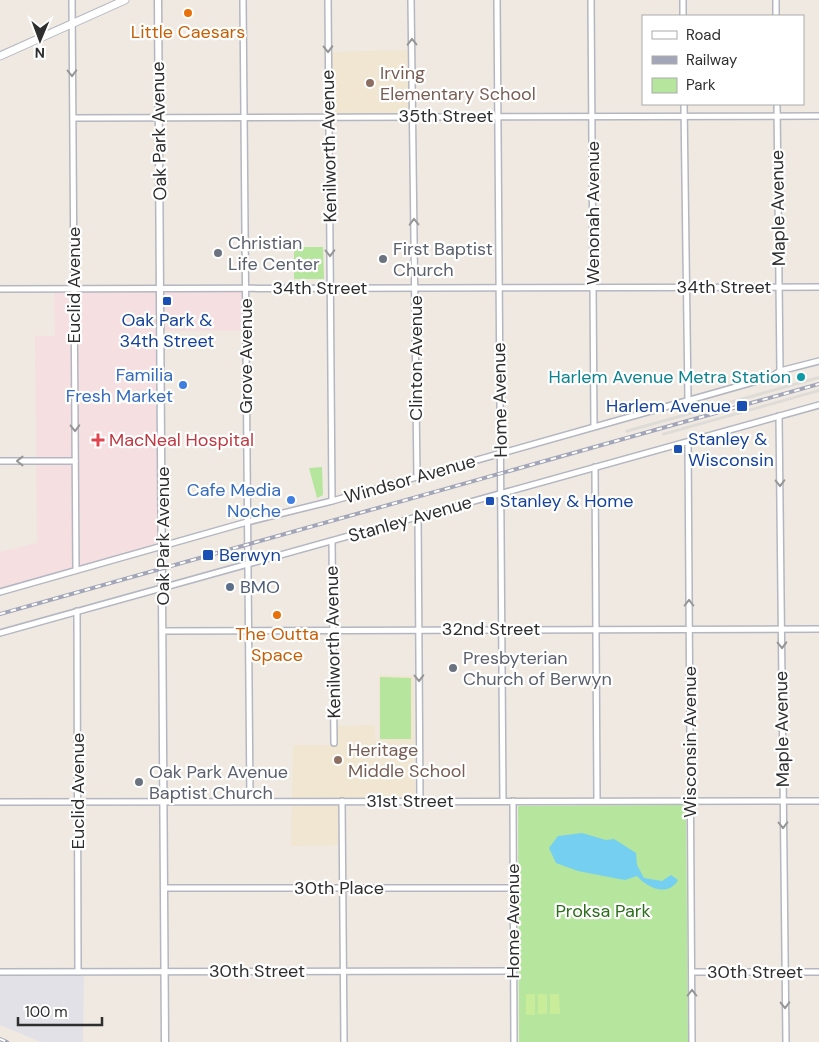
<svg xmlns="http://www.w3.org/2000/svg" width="819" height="1042" font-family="'DM Sans',sans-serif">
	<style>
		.industrial { fill: #e3e1e8 }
		.education { fill: #f0e6d1 }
		.medical { fill: #f5dfe0 }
		.green { fill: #b6e59e }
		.pitch { fill: #c9ec9a }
		.plaza { fill: #dfdcd8 }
		.water { fill: #75cff0 }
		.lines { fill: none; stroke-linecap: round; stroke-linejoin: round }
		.minor-casing { stroke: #b4b7c1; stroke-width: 8 }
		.tertiary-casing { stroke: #b4b7c1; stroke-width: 9 }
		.secondary-casing { stroke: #b4b7c1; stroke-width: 9 }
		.minor { stroke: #fff; stroke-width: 5 }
		.tertiary { stroke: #fff; stroke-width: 6 }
		.secondary { stroke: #fff; stroke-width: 7 }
		.rail-casing { stroke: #a3a6b8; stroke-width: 4 }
		.rail { stroke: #fff; stroke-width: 2; stroke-dasharray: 5.5; stroke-linecap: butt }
		.oneway { stroke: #969696 }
		.food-dot { fill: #e8710a; stroke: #fff; stroke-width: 2 }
		.education-dot { fill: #8d6e63; stroke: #fff; stroke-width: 2 }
		.worship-dot { fill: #6b7280; stroke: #fff; stroke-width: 2 }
		.transit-dot { fill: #1a4fb4; stroke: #fff; stroke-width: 2 }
		.culture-dot { fill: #0f9aa8; stroke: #fff; stroke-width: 2 }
		.shop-dot { fill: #3f7fe0; stroke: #fff; stroke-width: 2 }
		.health-dot { fill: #e0444e; stroke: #fff; stroke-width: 2 }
		.service-dot { fill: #5c6f8a; stroke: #fff; stroke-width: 2 }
		.labels { text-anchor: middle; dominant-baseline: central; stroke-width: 4.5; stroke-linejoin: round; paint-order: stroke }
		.food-label { font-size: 18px; fill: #c56008; stroke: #fff }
		.education-label { font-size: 18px; fill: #785e54; stroke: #fff; text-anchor: start }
		.street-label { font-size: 18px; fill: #2e2e2e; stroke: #fff }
		.worship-label { font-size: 18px; fill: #5b616d; stroke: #fff; text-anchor: start }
		.transit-label { font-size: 18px; fill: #164399; stroke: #fff; text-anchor: start }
		.shop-label { font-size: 18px; fill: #366cbe; stroke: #fff; text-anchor: end }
		.culture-label { font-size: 18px; fill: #0d838f; stroke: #fff; text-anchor: end }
		.health-label { font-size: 18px; fill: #be3a42; stroke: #fff; text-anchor: start }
		.service-label { font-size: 18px; fill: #4e5e75; stroke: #fff; text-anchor: start }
		.park-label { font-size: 18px; fill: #2c6e1b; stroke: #fff }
	</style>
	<rect width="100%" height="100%" fill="#efe9e1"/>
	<path class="industrial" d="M 0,973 L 84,973 L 83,1042 L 41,1042 L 0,1025 Z"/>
	<g class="education">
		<path d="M 410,50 L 411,115 L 330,116 L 330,52 Z"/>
		<path d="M 379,675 L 414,676 L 415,795 L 412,798 L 340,798 L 341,845 L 291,846 L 293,745 L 336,745 L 337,726 L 375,725 L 375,739 L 379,739 Z"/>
	</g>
	<path class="medical" d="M 244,289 L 245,331 L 162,331 L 161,544 L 0,591 L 0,552 L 37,543 L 35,336 L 55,336 L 54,290 Z"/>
	<g class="green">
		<path d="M 294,247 L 323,247 L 324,279 L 294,279 Z"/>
		<path d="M 322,467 L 323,495 L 317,498 L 309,468 Z"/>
		<path d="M 380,677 L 411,678 L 411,739 L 380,739 Z"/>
		<path d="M 686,805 L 688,1042 L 519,1042 L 518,806 Z"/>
	</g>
	<g class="pitch">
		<rect x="526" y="994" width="9" height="21"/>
		<rect x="538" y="994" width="9" height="20"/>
		<path d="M 550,994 L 559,994 L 560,1014 L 550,1014 Z"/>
	</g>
	<g class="plaza">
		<path d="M 819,376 L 819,379 L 626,433 L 625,430 Z"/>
		<path d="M 819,389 L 819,392 L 662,436 L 662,433 Z"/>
	</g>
	<path class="water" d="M 582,833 L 606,840 L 614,839 L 636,853 L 637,865 L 644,878 L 662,881 L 671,875 L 678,880 C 668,898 646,887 637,876 L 625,880 L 619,879 L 578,871 L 556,863 L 549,848 L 558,836 Z"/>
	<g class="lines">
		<defs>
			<g id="minor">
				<path d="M 72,0 L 76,570"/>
				<path d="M 243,0 L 250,801"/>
				<path d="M 328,0 L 332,501"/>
				<path d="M 411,0 L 417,477"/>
				<path d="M 497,0 L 503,801"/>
				<path d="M 591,0 L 594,426"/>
				<path d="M 683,0 L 683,16"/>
				<path d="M 776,0 L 776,16"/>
				<path d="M 684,104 L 688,399"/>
				<path d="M 777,104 L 780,371"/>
				<path d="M 73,118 L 819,116"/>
				<path d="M 0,289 L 819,287"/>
				<path d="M 779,416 L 786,1042"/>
				<path d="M 688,442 L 692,1042"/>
				<path d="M 0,461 L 75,461"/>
				<path d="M 595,467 L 597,801"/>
				<path d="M 418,517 L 420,801"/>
				<path d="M 332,541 L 334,743"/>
				<path d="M 0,592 L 247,522 L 332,501 L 771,377 L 780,371 L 819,361"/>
				<path d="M 77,611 L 78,972"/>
				<path d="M 163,631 L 819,629"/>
				<path d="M 0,633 L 819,405"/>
				<path d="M 342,801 L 344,1042"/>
				<path d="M 513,801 L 514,1042"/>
				<path d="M 0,802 L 819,801"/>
				<path d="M 164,888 L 513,888"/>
				<path d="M 0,972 L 513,971"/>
				<path d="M 692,972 L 819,972"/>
			</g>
			<path id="tertiary" d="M 158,0 L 165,1042"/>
			<path id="secondary" d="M 0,56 L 125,0"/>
		</defs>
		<use href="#minor" class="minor-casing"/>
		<use href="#tertiary" class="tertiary-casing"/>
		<use href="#secondary" class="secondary-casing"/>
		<use href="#minor" class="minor"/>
		<use href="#tertiary" class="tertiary"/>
		<use href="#secondary" class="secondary"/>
		<defs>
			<g id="rail">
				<path d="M 0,614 L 819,384"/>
				<path d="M 0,1039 L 7,1042"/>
			</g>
		</defs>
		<use href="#rail" class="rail-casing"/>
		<use href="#rail" class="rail"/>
	</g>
	<defs><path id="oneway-chevron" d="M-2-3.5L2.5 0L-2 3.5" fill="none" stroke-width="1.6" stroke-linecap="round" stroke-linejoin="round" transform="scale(1.25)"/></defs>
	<g class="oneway">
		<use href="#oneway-chevron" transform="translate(412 42) rotate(-91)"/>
		<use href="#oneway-chevron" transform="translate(328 49) rotate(89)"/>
		<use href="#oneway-chevron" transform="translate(72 73) rotate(89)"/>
		<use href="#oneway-chevron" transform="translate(414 222) rotate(-91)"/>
		<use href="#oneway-chevron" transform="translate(330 253) rotate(89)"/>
		<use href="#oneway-chevron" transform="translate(75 428) rotate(89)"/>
		<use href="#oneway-chevron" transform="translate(20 461) rotate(180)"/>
		<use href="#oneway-chevron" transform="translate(780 483) rotate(89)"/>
		<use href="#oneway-chevron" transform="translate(689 603) rotate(-90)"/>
		<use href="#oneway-chevron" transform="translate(782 645) rotate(89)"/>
		<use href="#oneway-chevron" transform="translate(419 678) rotate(89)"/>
		<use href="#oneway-chevron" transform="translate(783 825) rotate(89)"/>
		<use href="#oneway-chevron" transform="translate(692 993) rotate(-90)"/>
		<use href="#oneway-chevron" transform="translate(785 1005) rotate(89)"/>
	</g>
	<g class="food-dot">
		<circle cx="188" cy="13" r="5"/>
		<circle cx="277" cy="615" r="5"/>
	</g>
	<g class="education-dot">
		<circle cx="370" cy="83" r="5"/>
		<circle cx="338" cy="760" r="5"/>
	</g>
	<g class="worship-dot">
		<circle cx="218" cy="253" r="5"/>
		<circle cx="383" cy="259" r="5"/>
		<circle cx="453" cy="668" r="5"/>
		<circle cx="139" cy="782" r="5"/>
	</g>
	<g class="transit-dot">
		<rect x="162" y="296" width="10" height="10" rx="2.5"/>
		<rect x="736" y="400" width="12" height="12" rx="2.5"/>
		<rect x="673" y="444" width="10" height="10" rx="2.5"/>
		<rect x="485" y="496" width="10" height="10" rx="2.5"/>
		<rect x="202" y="549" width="12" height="12" rx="2.5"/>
	</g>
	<circle class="culture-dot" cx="801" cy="377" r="5"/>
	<g class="shop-dot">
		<circle cx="183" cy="385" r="5"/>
		<circle cx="291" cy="500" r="5"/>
	</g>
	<path class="health-dot" d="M95.5 432.5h5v5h5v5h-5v5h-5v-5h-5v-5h5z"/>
	<circle class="service-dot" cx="230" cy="587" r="5"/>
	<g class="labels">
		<g class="food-label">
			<text x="188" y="32">Little Caesars</text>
			<text x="277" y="634">The Outta<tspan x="277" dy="21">Space</tspan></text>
		</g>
		<g class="education-label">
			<text x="380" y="73">Irving<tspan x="380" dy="21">Elementary School</tspan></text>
			<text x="348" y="750">Heritage<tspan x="348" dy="21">Middle School</tspan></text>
		</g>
		<g class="street-label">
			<text x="446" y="116">35th Street</text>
			<text transform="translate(159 131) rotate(-91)">Oak Park Avenue</text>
			<text transform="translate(329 146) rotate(-91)">Kenilworth Avenue</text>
			<text transform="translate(778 208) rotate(-91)">Maple Avenue</text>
			<text transform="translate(593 213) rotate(-90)">Wenonah Avenue</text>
			<text transform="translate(74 285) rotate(-90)">Euclid Avenue</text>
			<text x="724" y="287">34th Street</text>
			<text x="320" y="288">34th Street</text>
			<text transform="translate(246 356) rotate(-90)">Grove Avenue</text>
			<text transform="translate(416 358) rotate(-90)">Clinton Avenue</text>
			<text transform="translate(500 400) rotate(-91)">Home Avenue</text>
			<text transform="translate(410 479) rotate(-16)">Windsor Avenue</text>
			<text transform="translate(410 519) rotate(-16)">Stanley Avenue</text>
			<text transform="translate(163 536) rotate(-90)">Oak Park Avenue</text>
			<text x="491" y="629">32nd Street</text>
			<text transform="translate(333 642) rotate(-91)">Kenilworth Avenue</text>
			<text transform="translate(782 729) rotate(-91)">Maple Avenue</text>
			<text transform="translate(690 742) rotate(-90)">Wisconsin Avenue</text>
			<text transform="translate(78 791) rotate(-90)">Euclid Avenue</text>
			<text x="410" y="801">31st Street</text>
			<text x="339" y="888">30th Place</text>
			<text transform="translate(513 921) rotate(-90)">Home Avenue</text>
			<text x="257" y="971">30th Street</text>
			<text x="755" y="972">30th Street</text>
		</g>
		<g class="worship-label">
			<text x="228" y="243">Christian<tspan x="228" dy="21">Life Center</tspan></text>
			<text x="393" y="249">First Baptist<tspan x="393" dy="21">Church</tspan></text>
			<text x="463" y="658">Presbyterian<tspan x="463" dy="21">Church of Berwyn</tspan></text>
			<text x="149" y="772">Oak Park Avenue<tspan x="149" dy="21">Baptist Church</tspan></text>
		</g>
		<g class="transit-label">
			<text x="167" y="320" text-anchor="middle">Oak Park &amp;<tspan x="167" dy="21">34th Street</tspan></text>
			<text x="731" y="406" text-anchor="end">Harlem Avenue</text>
			<text x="688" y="439">Stanley &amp;<tspan x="688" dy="21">Wisconsin</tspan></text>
			<text x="500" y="501">Stanley &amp; Home</text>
			<text x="219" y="555">Berwyn</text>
		</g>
		<g class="shop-label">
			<text x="173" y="375">Familia<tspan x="173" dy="21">Fresh Market</tspan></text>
			<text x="281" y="490">Cafe Media<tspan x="281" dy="21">Noche</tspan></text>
		</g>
		<g class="culture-label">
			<text x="791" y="377">Harlem Avenue Metra Station</text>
		</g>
		<g class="health-label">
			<text x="109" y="440">MacNeal Hospital</text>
		</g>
		<g class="service-label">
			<text x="240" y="587">BMO</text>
		</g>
		<g class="park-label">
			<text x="603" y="911">Proksa Park</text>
		</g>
	</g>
	<rect x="642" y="15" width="162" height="90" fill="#ffffff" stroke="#ababab"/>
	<rect x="652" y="31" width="25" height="8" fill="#ffffff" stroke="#ababab"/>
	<text x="686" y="40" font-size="15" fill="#2e2e2e">Road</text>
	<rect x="652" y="56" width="25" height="8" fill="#a3a6b8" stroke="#ababab"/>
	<text x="686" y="65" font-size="15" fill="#2e2e2e">Railway</text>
	<rect x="652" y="78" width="25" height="15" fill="#b6e59e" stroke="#ababab"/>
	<text x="686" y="90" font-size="15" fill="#2e2e2e">Park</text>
	<g transform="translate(40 40) rotate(181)" stroke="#ffffff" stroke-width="4" paint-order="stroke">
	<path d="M0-4L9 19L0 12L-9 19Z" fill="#2e2e2e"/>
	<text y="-8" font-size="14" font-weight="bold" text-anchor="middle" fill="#2e2e2e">N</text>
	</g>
	<path d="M18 1017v8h84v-8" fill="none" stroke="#2e2e2e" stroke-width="2.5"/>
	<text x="25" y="1017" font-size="15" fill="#2e2e2e" stroke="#ffffff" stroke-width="4" paint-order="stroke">100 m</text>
</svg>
